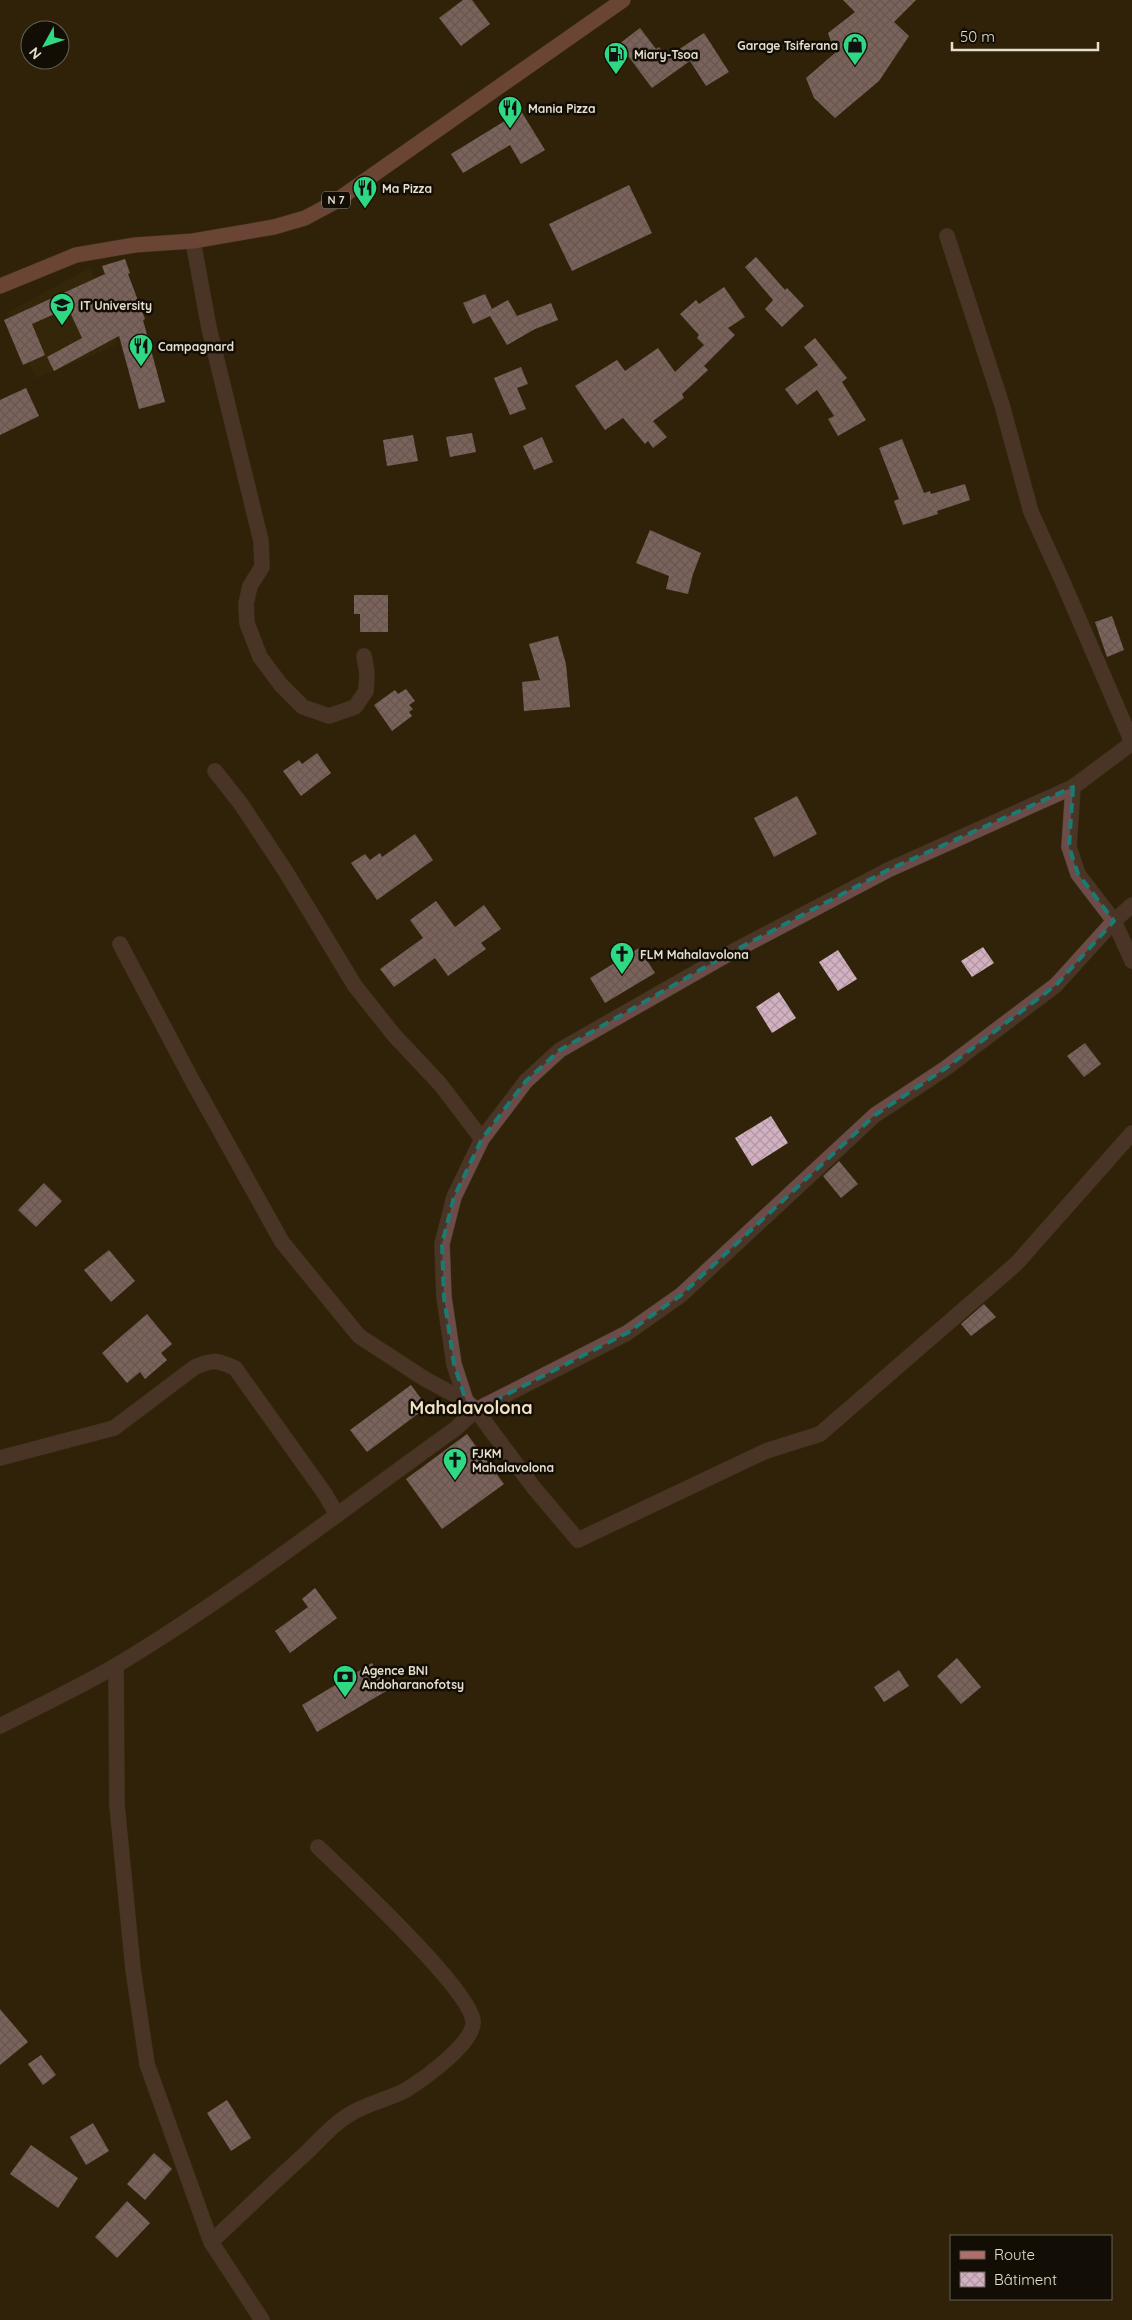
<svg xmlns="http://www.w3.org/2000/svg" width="1132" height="2320" font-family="Quicksand,sans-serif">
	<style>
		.built { fill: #3b2b09 }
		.building { fill: url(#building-cross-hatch) }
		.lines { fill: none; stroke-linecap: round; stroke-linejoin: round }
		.minor-casing { stroke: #4d412a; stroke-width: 16 }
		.major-casing { stroke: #4d412a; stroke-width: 16 }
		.minor { stroke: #6c4b49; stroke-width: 15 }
		.major { stroke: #b16e6b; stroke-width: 15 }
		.marked { fill: none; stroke: #1a7b73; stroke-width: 4; stroke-dasharray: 10 6; stroke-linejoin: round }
		.labels { text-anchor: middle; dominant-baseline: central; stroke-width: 5; stroke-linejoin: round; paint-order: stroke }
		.shield { fill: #130e05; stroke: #a7a092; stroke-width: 1 }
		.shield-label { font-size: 11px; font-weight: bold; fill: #e6decf }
		.poi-label { font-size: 12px; font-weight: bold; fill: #e6decf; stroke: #130e05; text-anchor: start }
		.district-label { font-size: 18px; font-weight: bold; fill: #f1e0c3; stroke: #130e05 }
	</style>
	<defs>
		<pattern id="building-cross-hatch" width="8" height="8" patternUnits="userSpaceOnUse" patternTransform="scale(1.25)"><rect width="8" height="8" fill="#d2b1c2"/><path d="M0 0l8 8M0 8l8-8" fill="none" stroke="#af96a1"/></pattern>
	</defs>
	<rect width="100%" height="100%" fill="#30230a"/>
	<path class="built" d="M 90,268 L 116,339 L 115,346 L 36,378 L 7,313 Z"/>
	<g class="building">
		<path d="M 463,0 L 472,0 L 490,24 L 461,46 L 439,18 Z"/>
		<path d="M 843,0 L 916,0 L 894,22 L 909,36 L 879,81 L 835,118 L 814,98 L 806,78 L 835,53 L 828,33 L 855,12 Z"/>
		<path d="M 640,28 L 656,49 L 659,47 L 667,57 L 704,33 L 729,72 L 706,86 L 690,61 L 652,88 L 619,44 Z"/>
		<path d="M 521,111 L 545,150 L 521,164 L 510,145 L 463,173 L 451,154 Z"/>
		<path d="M 629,185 L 652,233 L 572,271 L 549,224 Z"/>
		<path d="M 756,257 L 785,290 L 787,288 L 804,306 L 782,327 L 765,309 L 773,300 L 745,267 Z"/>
		<path d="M 125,259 L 130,273 L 128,274 L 145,319 L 143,320 L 165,402 L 139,409 L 119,336 L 54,371 L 47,357 L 82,338 L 68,308 L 32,324 L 45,355 L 23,365 L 4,320 L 105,274 L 102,266 Z"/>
		<path d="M 724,287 L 745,317 L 728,328 L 735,335 L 704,366 L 708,370 L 682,394 L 684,398 L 653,421 L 667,437 L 653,448 L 648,441 L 645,444 L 623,418 L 605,430 L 575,386 L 617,360 L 625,371 L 658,348 L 675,372 L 704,345 L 697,338 L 699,335 L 680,314 L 696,300 L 699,304 Z"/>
		<path d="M 485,294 L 492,309 L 508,300 L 517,316 L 551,303 L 558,320 L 535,329 L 507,345 L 490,316 L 473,324 L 463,303 Z"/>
		<path d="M 815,338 L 847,378 L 842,382 L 866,420 L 838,436 L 828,419 L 834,416 L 817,390 L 797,405 L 785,389 L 818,365 L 804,347 Z"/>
		<path d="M 521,367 L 528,384 L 517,388 L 526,409 L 510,415 L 494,378 Z"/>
		<path d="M 26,388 L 39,416 L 0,435 L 0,400 Z"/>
		<path d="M 472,433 L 476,452 L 450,457 L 446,437 Z"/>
		<path d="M 413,435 L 418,461 L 387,466 L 383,440 Z"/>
		<path d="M 542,437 L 553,462 L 534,470 L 523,446 Z"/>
		<path d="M 902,439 L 924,493 L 930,491 L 931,494 L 965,484 L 970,500 L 937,511 L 938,514 L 903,525 L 894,501 L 899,499 L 879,448 Z"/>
		<path d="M 650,530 L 701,553 L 693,574 L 688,594 L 666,589 L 669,576 L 636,563 Z"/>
		<path d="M 354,595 L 388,595 L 388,632 L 360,632 L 360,614 L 354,614 Z"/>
		<path d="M 1112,616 L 1124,650 L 1107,657 L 1095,622 Z"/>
		<path d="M 558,636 L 566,664 L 570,707 L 524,711 L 522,682 L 540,680 L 529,644 Z"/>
		<path d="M 406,689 L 415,701 L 409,705 L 413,709 L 409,712 L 412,716 L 392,731 L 374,705 L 395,690 L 398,694 Z"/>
		<path d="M 317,753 L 331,773 L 301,796 L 283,771 L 299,760 L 302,764 Z"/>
		<path d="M 797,796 L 817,834 L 774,857 L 754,818 Z"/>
		<path d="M 415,834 L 433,860 L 377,900 L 351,863 L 365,854 L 370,860 L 380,853 L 382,857 Z"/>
		<path d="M 436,901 L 455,927 L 484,905 L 501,929 L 481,943 L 486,949 L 448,976 L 435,958 L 394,987 L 380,969 L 423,938 L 410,920 Z"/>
		<path d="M 983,947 L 994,963 L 972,977 L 961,961 Z"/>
		<path d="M 639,948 L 655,973 L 605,1003 L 590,978 Z"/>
		<path d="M 838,950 L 857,979 L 838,991 L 819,962 Z"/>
		<path d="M 779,992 L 796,1018 L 772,1033 L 756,1007 Z"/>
		<path d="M 1085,1043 L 1101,1064 L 1084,1077 L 1067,1056 Z"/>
		<path d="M 771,1116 L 788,1143 L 752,1166 L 735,1138 Z"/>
		<path d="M 839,1161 L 858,1184 L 841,1198 L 823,1176 Z"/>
		<path d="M 44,1183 L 62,1201 L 36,1227 L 18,1210 Z"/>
		<path d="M 109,1250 L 135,1281 L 111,1302 L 84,1270 Z"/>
		<path d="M 984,1304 L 996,1317 L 971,1336 L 961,1324 Z"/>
		<path d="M 147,1314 L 172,1344 L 161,1353 L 167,1360 L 145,1379 L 140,1372 L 127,1383 L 102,1353 Z"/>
		<path d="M 411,1385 L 427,1407 L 367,1452 L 350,1430 Z"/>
		<path d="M 467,1434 L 504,1484 L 442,1529 L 406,1479 Z"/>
		<path d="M 315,1588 L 337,1618 L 290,1653 L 275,1631 L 308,1607 L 302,1599 Z"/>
		<path d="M 957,1658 L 981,1687 L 961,1704 L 937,1676 Z"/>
		<path d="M 372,1663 L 388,1690 L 317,1732 L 302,1705 Z"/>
		<path d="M 899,1670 L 909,1686 L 884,1702 L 874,1687 Z"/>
		<path d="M 0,2009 L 28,2042 L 0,2065 Z"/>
		<path d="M 41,2055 L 56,2075 L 43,2085 L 28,2064 Z"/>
		<path d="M 227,2100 L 251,2138 L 231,2151 L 207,2113 Z"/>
		<path d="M 93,2123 L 109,2151 L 86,2165 L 70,2137 Z"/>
		<path d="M 31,2145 L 78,2178 L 58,2208 L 10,2174 Z"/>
		<path d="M 154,2153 L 172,2169 L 145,2200 L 127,2184 Z"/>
		<path d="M 127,2201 L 150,2223 L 117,2258 L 95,2237 Z"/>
	</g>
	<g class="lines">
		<defs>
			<g id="minor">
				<path d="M 947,236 L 1002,405 L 1031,512 L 1062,580 L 1132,742"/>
				<path d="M 193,241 L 209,328 L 261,541 L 262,567 L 250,586 L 246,604 L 247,623 L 260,657 L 281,685 L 303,707 L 329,716 L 355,707 L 366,691 L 367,673 L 364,656"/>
				<path d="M 215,771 L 241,804 L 286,872 L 355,986 L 394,1035 L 440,1084 L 482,1139"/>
				<path d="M 1073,787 L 1069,847 L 1078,874 L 1114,921 L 1132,961"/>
				<path d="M 120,944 L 193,1082 L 282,1242 L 359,1336 L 425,1379 L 466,1401 L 476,1410 L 534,1488 L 578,1540 L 766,1451 L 820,1434 L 1016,1264 L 1132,1133"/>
				<path d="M 466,1401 L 454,1364 L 444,1297 L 442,1244 L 454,1197 L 482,1139 L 526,1081 L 560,1050 L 730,953 L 888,870 L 1073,787 L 1132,743"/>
				<path d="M 0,1458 L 114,1428 L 195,1367 C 214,1359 217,1360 235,1368 L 325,1494 L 337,1515"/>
				<path d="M 116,1666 L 117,1805 L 133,1969 L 147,2064 L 211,2242 L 262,2320"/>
				<path d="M 0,1726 C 39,1706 80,1687 117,1665 C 235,1594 343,1509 455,1429 L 476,1410 L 627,1333 L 681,1295 L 875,1115 L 946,1068 L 1056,985 L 1114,921 L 1132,905"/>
				<path d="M 211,2242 C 242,2213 273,2183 305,2154 C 318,2142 332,2125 347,2116 C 364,2104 387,2100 406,2090 C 422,2080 475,2043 473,2021 C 470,1989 347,1875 318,1847"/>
			</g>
			<path id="major" d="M 0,286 L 76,255 L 135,245 L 193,241 L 274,227 L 305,218 L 333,203 L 623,0"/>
		</defs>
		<use href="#minor" class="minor-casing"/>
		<use href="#major" class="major-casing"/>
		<use href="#minor" class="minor"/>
		<use href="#major" class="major"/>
	</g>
	<path d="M0 0H1132V2320H0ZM 1073,787 L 1069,847 L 1078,874 L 1114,921 L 1056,985 L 946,1068 L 875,1115 L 681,1295 L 627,1333 L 476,1410 L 466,1401 L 454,1364 L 444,1297 L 442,1244 L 454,1197 L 482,1139 L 526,1081 L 560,1050 L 730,953 L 888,870 Z" fill="#30230a" fill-opacity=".55" fill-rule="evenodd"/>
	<path class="marked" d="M 1073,787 L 1069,847 L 1078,874 L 1114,921 L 1056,985 L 946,1068 L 875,1115 L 681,1295 L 627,1333 L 476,1410 L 466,1401 L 454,1364 L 444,1297 L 442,1244 L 454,1197 L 482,1139 L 526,1081 L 560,1050 L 730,953 L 888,870 Z"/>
	<defs>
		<symbol id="shop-pin" viewBox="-11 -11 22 30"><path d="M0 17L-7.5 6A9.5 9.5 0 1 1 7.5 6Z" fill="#2fd883" stroke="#130e05"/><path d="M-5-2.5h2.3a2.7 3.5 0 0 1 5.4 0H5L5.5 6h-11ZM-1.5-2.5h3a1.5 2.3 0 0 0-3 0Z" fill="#111"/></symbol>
		<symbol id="fuel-pin" viewBox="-11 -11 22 30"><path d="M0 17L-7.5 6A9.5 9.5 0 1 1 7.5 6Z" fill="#2fd883" stroke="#130e05"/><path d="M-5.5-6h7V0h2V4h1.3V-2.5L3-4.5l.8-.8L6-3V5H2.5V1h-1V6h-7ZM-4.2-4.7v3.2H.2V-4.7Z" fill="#111"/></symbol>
		<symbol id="restaurant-pin" viewBox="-11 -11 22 30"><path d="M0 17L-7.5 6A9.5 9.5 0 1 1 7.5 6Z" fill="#2fd883" stroke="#130e05"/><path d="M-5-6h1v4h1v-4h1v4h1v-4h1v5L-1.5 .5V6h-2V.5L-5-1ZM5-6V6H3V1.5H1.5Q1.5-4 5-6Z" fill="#111"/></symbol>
		<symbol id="university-pin" viewBox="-11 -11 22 30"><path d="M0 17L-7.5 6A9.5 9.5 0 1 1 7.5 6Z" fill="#2fd883" stroke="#130e05"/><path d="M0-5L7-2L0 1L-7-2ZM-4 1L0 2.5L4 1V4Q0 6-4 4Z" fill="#111"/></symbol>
		<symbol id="church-pin" viewBox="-11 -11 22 30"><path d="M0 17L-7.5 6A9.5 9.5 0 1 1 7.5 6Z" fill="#2fd883" stroke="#130e05"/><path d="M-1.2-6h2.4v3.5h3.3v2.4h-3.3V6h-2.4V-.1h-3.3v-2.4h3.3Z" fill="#111"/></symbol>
		<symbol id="bank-pin" viewBox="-11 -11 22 30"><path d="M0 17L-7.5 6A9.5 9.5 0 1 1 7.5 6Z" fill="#2fd883" stroke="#130e05"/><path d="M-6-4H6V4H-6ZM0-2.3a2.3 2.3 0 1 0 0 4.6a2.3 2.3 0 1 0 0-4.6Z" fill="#111"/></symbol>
	</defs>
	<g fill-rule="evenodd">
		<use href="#shop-pin" x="841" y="31" width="28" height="38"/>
		<use href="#fuel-pin" x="602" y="40" width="28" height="38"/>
		<use href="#restaurant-pin" x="496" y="94" width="28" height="38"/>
		<use href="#restaurant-pin" x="351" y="174" width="28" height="38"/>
		<use href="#university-pin" x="48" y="291" width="28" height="38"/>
		<use href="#restaurant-pin" x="127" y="332" width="28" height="38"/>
		<use href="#church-pin" x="608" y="940" width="28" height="38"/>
		<use href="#church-pin" x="441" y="1446" width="28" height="38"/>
		<use href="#bank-pin" x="331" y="1663" width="28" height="38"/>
	</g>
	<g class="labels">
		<rect class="shield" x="322" y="191.5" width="28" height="17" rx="4"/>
		<g class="shield-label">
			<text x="336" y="200">N 7</text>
		</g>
		<g class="poi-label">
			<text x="838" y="45" text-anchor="end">Garage Tsiferana</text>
			<text x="634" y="54">Miary-Tsoa</text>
			<text x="528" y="108">Mania Pizza</text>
			<text x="382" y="188">Ma Pizza</text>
			<text x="80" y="305">IT University</text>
			<text x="158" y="346">Campagnard</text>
			<text x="640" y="954">FLM Mahalavolona</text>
			<text x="472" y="1453">FJKM<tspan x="472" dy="14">Mahalavolona</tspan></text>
			<text x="362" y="1670">Agence BNI<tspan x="362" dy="14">Andoharanofotsy</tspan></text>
		</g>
		<g class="district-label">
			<text x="471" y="1407">Mahalavolona</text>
		</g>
	</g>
	<rect x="950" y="2235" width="162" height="65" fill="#130e05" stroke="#676156"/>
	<rect x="960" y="2251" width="25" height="8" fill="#b16e6b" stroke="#676156"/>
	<text x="994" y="2260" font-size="15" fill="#e6decf">Route</text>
	<rect x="960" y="2272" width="25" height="15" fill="url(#building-cross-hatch)" stroke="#676156"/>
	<text x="994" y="2285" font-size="15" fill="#e6decf">Bâtiment</text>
	<g transform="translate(45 45) rotate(230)"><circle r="24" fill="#130e05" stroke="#676156"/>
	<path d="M0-4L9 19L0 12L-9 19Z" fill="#2fd883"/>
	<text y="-8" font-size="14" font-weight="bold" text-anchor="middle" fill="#e6decf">N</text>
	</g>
	<path d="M952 42v8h146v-8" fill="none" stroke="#e6decf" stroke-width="2.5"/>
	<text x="960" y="42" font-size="15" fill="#e6decf" stroke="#130e05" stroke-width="4" paint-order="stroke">50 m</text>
</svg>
